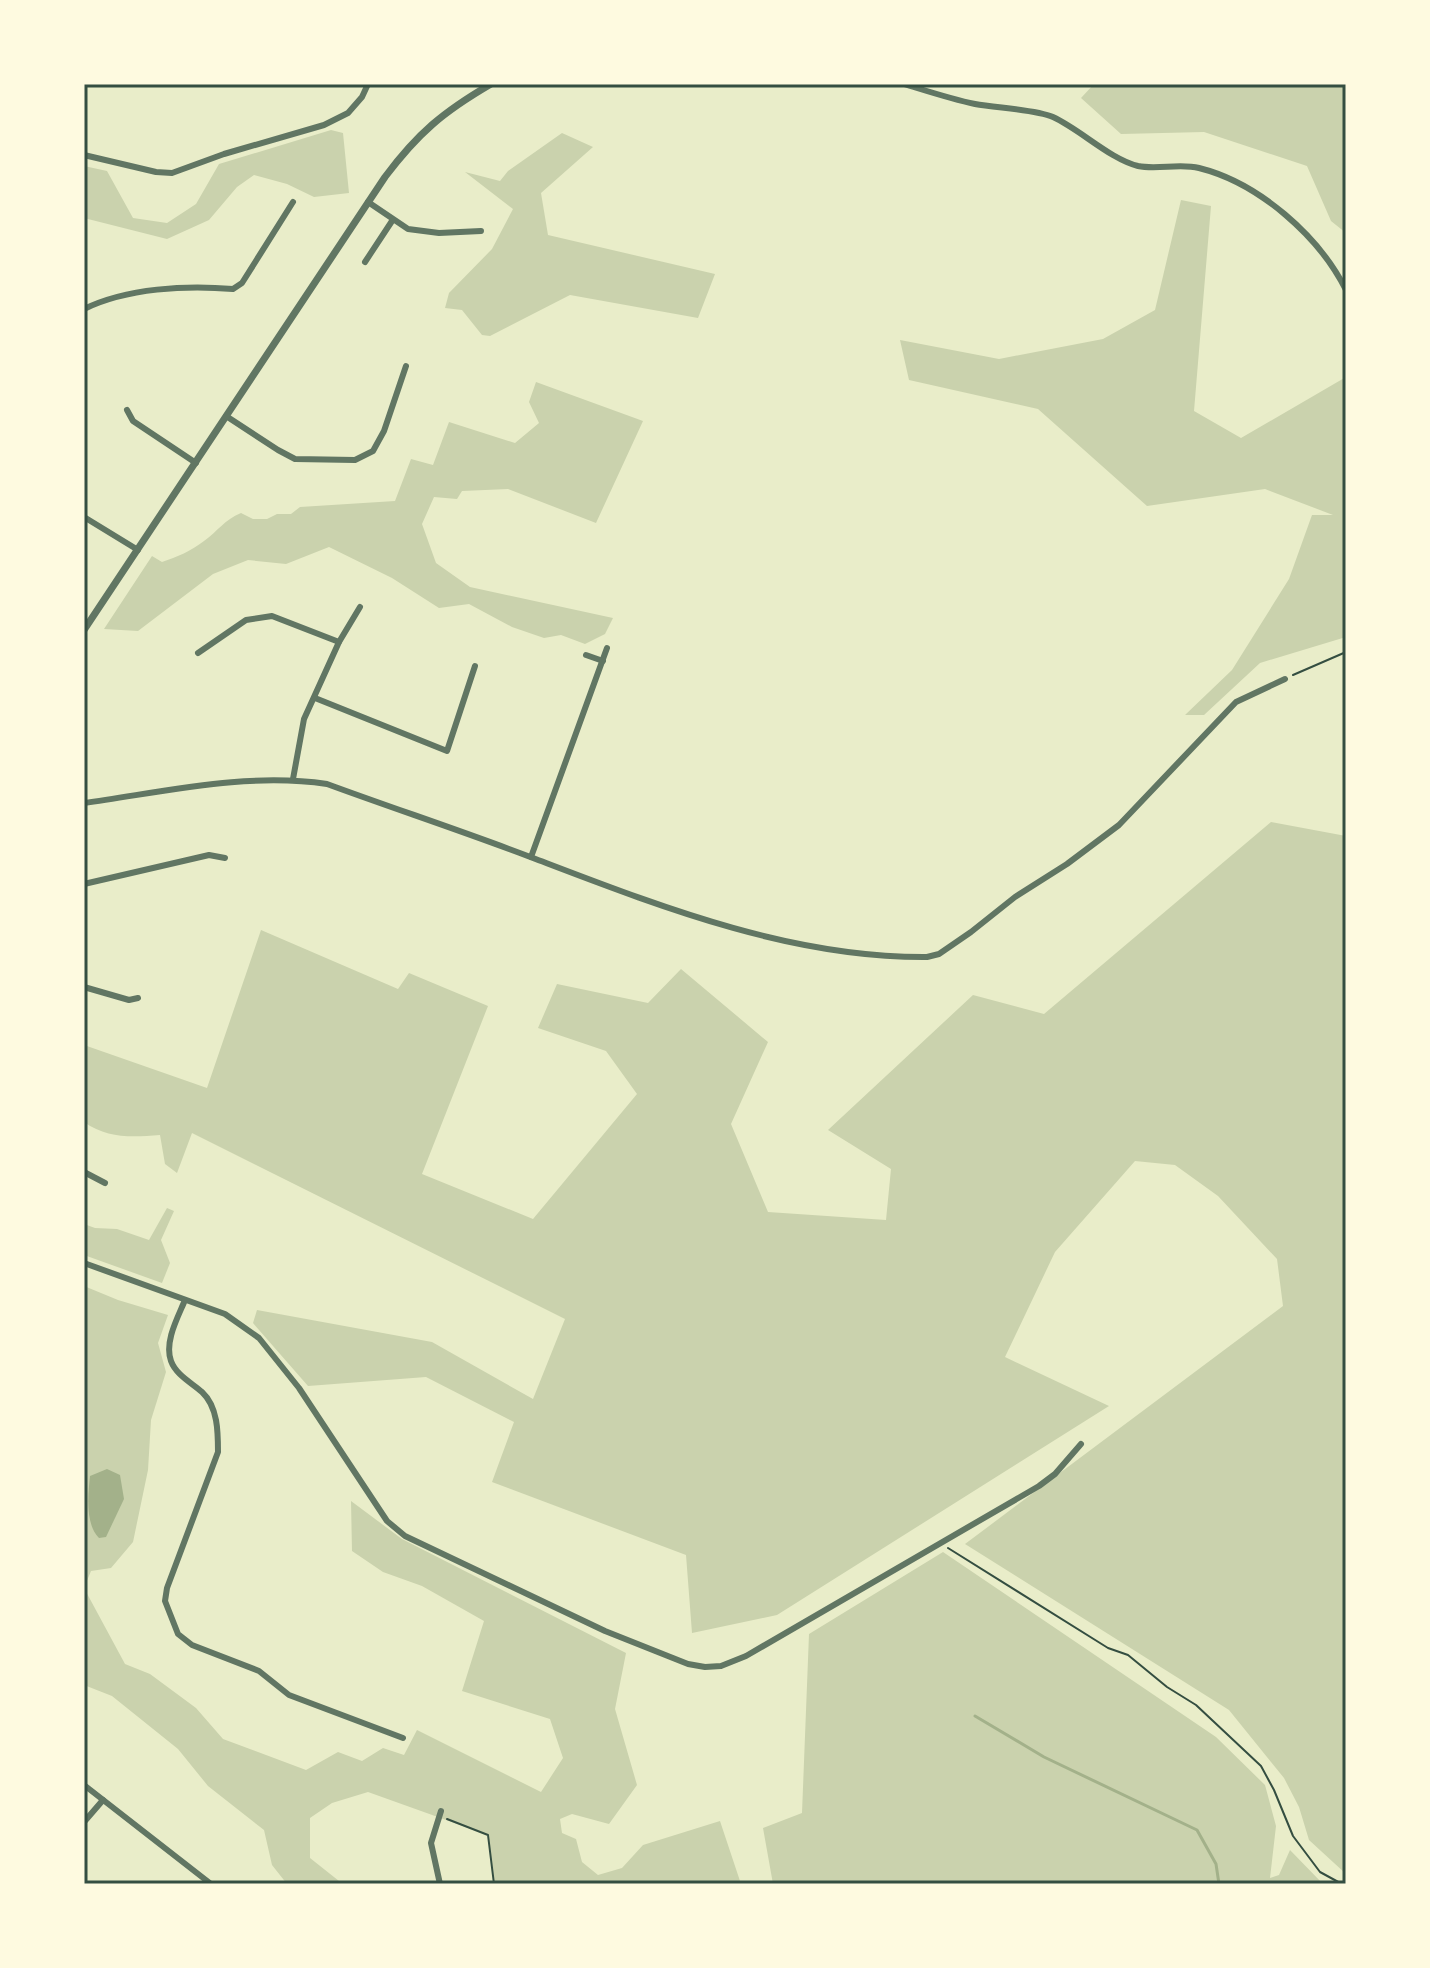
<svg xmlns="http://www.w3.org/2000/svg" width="1430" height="1968" font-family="Poppins,sans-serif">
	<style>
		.green { fill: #cad2ad }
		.water { fill: #a3b18a }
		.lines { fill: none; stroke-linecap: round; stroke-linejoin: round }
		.stream { stroke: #a3b18a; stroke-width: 3 }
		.path { stroke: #344e41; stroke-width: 2 }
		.minor { stroke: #617663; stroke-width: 6 }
		.tertiary { stroke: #617663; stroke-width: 7 }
		.neatline { fill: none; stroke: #344e41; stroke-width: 3 }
	</style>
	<rect width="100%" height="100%" fill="#e9edc9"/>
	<g class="green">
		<path d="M 1094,84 L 1346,84 L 1346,233 L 1331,221 L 1307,166 L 1204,132 L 1121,134 L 1081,98 Z"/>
		<path d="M 331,130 L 343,133 L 349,193 L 314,197 L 287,184 L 254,175 L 237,187 L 209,220 L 167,239 L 84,218 L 84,166 L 107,171 L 133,218 L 167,223 L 196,204 L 219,164 Z"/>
		<path d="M 562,133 L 593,147 L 541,193 L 548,235 L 715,274 L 698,318 L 570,295 L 490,336 L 482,335 L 462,310 L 445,308 L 449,293 L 492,249 L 513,209 L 465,172 L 500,181 L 508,171 Z"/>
		<path d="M 1181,200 L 1211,206 L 1194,411 L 1241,438 L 1346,377 L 1346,637 L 1260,663 L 1204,715 L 1185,715 L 1232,670 L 1289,579 L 1312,515 L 1333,515 L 1265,489 L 1147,506 L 1038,409 L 909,380 L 900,340 L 999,359 L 1103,339 L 1155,310 Z"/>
		<path d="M 536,382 L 643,421 L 596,523 L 508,489 L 462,491 L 457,499 L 434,497 L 422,524 L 436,563 L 470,587 L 613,618 L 605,634 L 585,644 L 561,635 L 544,638 L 512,627 L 469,604 L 439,608 L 392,578 L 329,547 L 286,564 L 248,560 L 213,574 L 138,631 L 104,629 L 152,556 L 162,562 C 177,557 191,551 204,541 C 218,531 224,520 241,513 L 253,519 L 267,519 L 277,514 L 291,514 L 300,507 L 395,501 L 411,459 L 433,465 L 449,422 L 515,443 L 539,423 L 529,402 Z"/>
		<path d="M 1271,822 L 1346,836 L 1346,1874 L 1309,1840 L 1299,1807 L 1284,1778 L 1229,1710 L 965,1544 L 1283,1306 L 1277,1259 L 1218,1196 L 1175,1165 L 1135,1161 L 1055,1252 L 1005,1357 L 1109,1406 L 777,1615 L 692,1633 L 686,1555 L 492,1482 L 514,1422 L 426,1377 L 308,1386 L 253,1323 L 257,1310 L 432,1342 L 533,1399 L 565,1319 L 192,1133 L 177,1173 L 165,1164 L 160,1135 C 132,1137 108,1139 84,1122 L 84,1045 L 207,1088 L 261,930 L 398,989 L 409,973 L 488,1006 L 422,1174 L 533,1219 L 637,1094 L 606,1051 L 538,1028 L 557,984 L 648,1003 L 681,969 L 768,1042 L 731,1124 L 768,1212 L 886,1220 L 891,1169 L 828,1130 L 973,995 L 1044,1014 Z"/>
		<path d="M 167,1208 L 174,1211 L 161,1240 L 170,1263 L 162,1283 L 84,1255 L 84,1224 L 95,1228 L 117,1229 L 149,1240 Z"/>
		<path d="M 84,1286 L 118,1300 L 168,1315 L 158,1343 L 166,1372 L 151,1420 L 148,1470 L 133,1542 L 111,1568 L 91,1571 L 84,1588 L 125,1664 L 150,1674 L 196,1708 L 223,1739 L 306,1770 L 338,1752 L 362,1761 L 383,1748 L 404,1755 L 417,1730 L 541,1792 L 563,1758 L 550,1719 L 462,1691 L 484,1621 L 422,1586 L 383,1572 L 352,1551 L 351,1501 L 402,1539 L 626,1653 L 615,1709 L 637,1785 L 609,1824 L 572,1814 L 560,1819 L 562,1833 L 576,1839 L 582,1862 L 598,1875 L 622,1868 L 643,1845 L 720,1821 L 741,1884 L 494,1884 L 488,1835 L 368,1792 L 332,1803 L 310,1818 L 310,1858 L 339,1881 L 359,1884 L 287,1884 L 272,1865 L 264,1830 L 208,1786 L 178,1749 L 112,1696 L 84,1685 Z"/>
		<path d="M 943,1552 L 1216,1737 L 1265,1785 L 1276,1826 L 1270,1878 L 1279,1875 L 1290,1850 L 1323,1884 L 773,1884 L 763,1828 L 802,1813 L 809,1634 Z"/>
	</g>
	<path class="water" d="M 107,1469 L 120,1475 L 124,1499 L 106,1537 L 99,1538 C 85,1524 88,1495 90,1476 Z"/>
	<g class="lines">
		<path class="stream" d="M 975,1716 L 1044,1757 L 1197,1830 L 1216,1864 L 1219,1884"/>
		<g class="path">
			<path d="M 1293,675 L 1346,652"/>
			<path d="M 948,1548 L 1108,1648 L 1128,1655 L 1167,1687 L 1196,1705 L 1261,1766 L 1274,1790 L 1293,1836 L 1320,1872 L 1342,1884"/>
			<path d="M 447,1819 L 488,1835 L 494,1884"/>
		</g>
		<g class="minor">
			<path d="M 904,84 C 927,91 951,99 975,104 C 996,108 1035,109 1053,117 C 1081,130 1110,159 1138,166 C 1157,170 1180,163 1199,168 C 1259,183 1319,236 1346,290"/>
			<path d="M 84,155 L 156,172 L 172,173 L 224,154 L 324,125 L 348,113 L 362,97 L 368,84"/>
			<path d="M 368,202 L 408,229 L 439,233 L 481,231"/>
			<path d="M 365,262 L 392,221"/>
			<path d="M 84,309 C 127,288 186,285 233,289 L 242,283 L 293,202"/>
			<path d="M 127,410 L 133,421 L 196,463"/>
			<path d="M 226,416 L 278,450 L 295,459 L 355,460 L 373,451 L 384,431 L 406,366"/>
			<path d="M 84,517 L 138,550"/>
			<path d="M 198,653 L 246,620 L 272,616 L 339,642"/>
			<path d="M 586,655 L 603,661"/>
			<path d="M 315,698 L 447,751 L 475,666"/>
			<path d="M 293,779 L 304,719 L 339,642 L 360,607"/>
			<path d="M 84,803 C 164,792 246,772 327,784 C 395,809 465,832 533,858 C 659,906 790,958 927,957 L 939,954 L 971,932 L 1015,897 L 1067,864 L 1119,825 L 1236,702 L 1285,679"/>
			<path d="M 531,857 L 607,648"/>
			<path d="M 84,884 L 209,855 L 225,858"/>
			<path d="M 84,987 L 129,1000 L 138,998"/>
			<path d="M 84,1172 L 105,1183"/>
			<path d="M 84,1263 L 225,1314 L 259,1338 L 299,1388 L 387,1521 L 405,1536 L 605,1631 L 688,1664 L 705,1667 L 721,1666 L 746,1656 L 1039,1486 L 1055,1474 L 1081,1444"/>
			<path d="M 185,1300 C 178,1317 164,1342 171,1361 C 176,1375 192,1383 202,1392 C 218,1407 218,1432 218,1452 L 167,1588 L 165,1601 L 178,1634 L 192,1645 L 259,1671 L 289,1695 L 403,1738"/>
			<path d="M 84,1785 L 211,1884"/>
			<path d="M 84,1822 L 103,1800"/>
			<path d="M 440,1884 L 431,1843 L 441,1811"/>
		</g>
		<path class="tertiary" d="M 84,630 L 385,177 C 418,133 443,112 491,84"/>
	</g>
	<rect width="1430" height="1968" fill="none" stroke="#fefae0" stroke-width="172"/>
	<rect x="86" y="86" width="1258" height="1796" class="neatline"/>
</svg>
